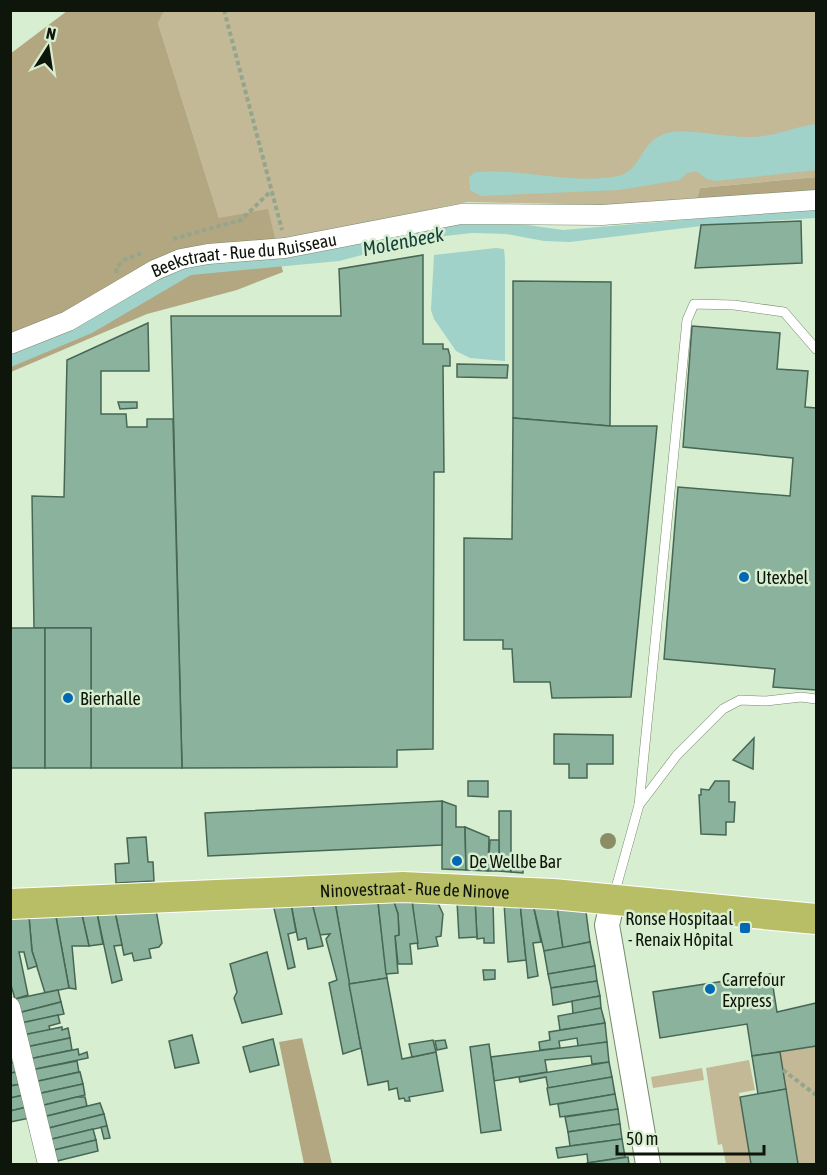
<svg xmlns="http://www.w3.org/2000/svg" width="827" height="1175" font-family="'Asap Condensed',sans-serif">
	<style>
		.green { fill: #c3b997 }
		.forest { fill: #b3a781 }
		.water { fill: #a0d2c9 }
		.building { fill: #8ab29c; stroke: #476755; stroke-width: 1.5 }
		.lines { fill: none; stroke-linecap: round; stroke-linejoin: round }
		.service-casing { stroke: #75896e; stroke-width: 10 }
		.minor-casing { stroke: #75896e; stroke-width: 21 }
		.tertiary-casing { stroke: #75896e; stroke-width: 26 }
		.primary-casing { stroke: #fff; stroke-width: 32 }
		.path { stroke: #94a58e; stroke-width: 4; stroke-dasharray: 4.5 3; stroke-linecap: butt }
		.service { stroke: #fff; stroke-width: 9 }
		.minor { stroke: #fff; stroke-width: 20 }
		.tertiary { stroke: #fff; stroke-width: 24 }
		.primary { stroke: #b8be66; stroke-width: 30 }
		.tree { fill: #8b8e65 }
		.poi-dot { fill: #0168b4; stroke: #d8eed0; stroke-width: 2 }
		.labels { text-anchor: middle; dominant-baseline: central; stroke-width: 5; stroke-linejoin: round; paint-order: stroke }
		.street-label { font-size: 18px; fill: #0e150b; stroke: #d8eed0 }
		.poi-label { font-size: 18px; fill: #0e150b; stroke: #d8eed0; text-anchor: start }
		.water-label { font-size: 20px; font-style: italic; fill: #14423b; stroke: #d8eed0 }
	</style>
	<rect width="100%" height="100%" fill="#d8eed0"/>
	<g class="green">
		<path d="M 164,10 L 816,11 L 816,177 L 700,188 L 697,198 L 610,205 L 467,202 L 276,241 L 219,218 L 158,23 Z"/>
		<path d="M 816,1046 L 816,1164 L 798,1164 L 780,1052 Z"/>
		<path d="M 749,1060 L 755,1090 L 739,1093 L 751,1164 L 726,1164 L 722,1144 L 718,1145 L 706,1068 Z"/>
		<path d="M 702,1068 L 704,1080 L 653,1088 L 651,1077 Z"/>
	</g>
	<g class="forest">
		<path d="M 67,11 L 164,11 L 158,23 L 219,218 L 268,209 L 283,272 L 237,290 L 147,314 L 11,372 L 10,54 Z"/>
		<path d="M 816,177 L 816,192 L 697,198 L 700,188 Z"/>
		<path d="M 302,1038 L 332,1164 L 304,1164 L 279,1042 Z"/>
	</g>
	<g class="water">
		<path d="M 816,124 L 816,170 L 716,181 L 707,179 L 696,171 L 687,173 L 680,180 L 619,190 L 481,196 L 470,190 L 469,177 L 475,172 C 522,168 571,185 618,176 C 643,170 639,141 667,133 C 688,128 726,138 750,137 C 775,137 792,127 816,124 Z"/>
		<path d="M 816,209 L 816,218 L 718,224 L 570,242 L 544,241 L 506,234 L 472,233 L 427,238 L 339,261 L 191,275 L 92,333 L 11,367 L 11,351 L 201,260 L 462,222 L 506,222 L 563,230 Z"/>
		<path d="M 496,248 L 504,249 L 505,259 L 505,361 L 470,358 L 456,351 L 434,319 L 431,310 L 434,255 Z"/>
	</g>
	<g class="building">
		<path d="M 801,221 L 802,263 L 695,268 L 701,225 Z"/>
		<path d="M 423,255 L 423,344 L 443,344 L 443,349 L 448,349 L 450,356 L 450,366 L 443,366 L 444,472 L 434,472 L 433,749 L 397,750 L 397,767 L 182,768 L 171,316 L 341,316 L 339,269 Z"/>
		<path d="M 513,281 L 611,282 L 610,426 L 513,418 Z"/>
		<path d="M 148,323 L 149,371 L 101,371 L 101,414 L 126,414 L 127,427 L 147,427 L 147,419 L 173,419 L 182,768 L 91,768 L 91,628 L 34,628 L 32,496 L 64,497 L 67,360 Z"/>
		<path d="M 692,326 L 780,333 L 777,369 L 808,371 L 805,407 L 816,408 L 816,690 L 773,687 L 775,669 L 664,659 L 678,487 L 790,496 L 793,458 L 683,447 Z"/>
		<path d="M 457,364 L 508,365 L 507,378 L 457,377 Z"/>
		<path d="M 118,402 L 137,402 L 137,408 L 120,409 Z"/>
		<path d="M 513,418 L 610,426 L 657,426 L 631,697 L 552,698 L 550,682 L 514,682 L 512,649 L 503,649 L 503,640 L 464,640 L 464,538 L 512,539 Z"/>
		<rect x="10" y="628" width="35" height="140"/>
		<rect x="45" y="628" width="46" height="140"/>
		<path d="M 554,734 L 613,735 L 613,764 L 587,764 L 587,778 L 569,778 L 569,764 L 554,764 Z"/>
		<path d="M 754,738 L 753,769 L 733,760 Z"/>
		<path d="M 468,781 L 488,781 L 488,797 L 468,796 Z"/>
		<path d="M 715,781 L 729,781 L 729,802 L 735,802 L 734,822 L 726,822 L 726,835 L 701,834 L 699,795 L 701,795 L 701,789 L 709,790 Z"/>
		<path d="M 442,801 L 456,806 L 456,827 L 465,827 L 466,870 L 442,869 Z"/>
		<path d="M 442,801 L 442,845 L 208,856 L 205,813 Z"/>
		<path d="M 499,811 L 511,811 L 511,872 L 499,871 Z"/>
		<path d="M 465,827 L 489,837 L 488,871 L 466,870 Z"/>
		<path d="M 146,837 L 148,862 L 153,862 L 154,881 L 116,883 L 115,864 L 129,863 L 127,838 Z"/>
		<path d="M 490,840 L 499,840 L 499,871 L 488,871 Z"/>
		<path d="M 512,855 L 523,855 L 523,873 L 511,872 Z"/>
		<path d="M 436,899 L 443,914 L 441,936 L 436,937 L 438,946 L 418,949 L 412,901 Z"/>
		<path d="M 475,900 L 493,900 L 494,943 L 484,943 L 484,938 L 477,939 Z"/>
		<path d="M 475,900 L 477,937 L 459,938 L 457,901 Z"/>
		<path d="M 412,901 L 418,943 L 410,944 L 412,964 L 398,964 L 395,936 L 399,935 L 398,914 L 394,902 Z"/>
		<path d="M 335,902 L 378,902 L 387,978 L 349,984 Z"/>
		<path d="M 335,902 L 361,1048 L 343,1054 L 329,983 L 337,980 L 326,939 L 330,934 L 319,935 L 312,903 Z"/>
		<path d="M 378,902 L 394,902 L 398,914 L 399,935 L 395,936 L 398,973 L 386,974 Z"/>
		<path d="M 312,903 L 323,946 L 308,949 L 306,938 L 298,940 L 291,904 Z"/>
		<path d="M 504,903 L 520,903 L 526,960 L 508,962 Z"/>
		<path d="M 520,903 L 533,904 L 541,942 L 533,943 L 538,976 L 528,978 Z"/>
		<path d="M 273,904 L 291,904 L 296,932 L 288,934 L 295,967 L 288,969 Z"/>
		<path d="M 533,904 L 557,906 L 563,948 L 544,951 Z"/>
		<path d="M 557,906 L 586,912 L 590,942 L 563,948 Z"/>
		<path d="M 156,910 L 162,943 L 159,947 L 149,949 L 151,958 L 134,961 L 132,953 L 124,955 L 115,912 Z"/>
		<path d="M 115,912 L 122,945 L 114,946 L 122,980 L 112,983 L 97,913 Z"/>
		<path d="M 97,913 L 103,944 L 89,946 L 82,915 Z"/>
		<path d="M 82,915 L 89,946 L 72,946 L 76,989 L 69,988 L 56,917 Z"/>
		<path d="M 29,917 L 56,917 L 69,988 L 45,993 L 32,951 Z"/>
		<path d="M 29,917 L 32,951 L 37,966 L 28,969 L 24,952 L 19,952 L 28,995 L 15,999 L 10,982 L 10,918 Z"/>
		<path d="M 590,942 L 595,966 L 548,974 L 544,951 Z"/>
		<path d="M 267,952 L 282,1014 L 242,1023 L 234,998 L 237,992 L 230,964 Z"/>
		<path d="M 595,966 L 597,981 L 551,988 L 548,974 Z"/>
		<path d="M 483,970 L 495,970 L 495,979 L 484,980 Z"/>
		<path d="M 771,974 L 777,1012 L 816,1003 L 816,1046 L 752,1056 L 747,1024 L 660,1038 L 653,992 Z"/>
		<path d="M 387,978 L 402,1059 L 436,1052 L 443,1091 L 409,1097 L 410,1101 L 405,1101 L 404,1098 L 399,1099 L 397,1088 L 389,1090 L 388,1081 L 368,1085 L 349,984 Z"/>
		<path d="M 597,981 L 600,996 L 553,1005 L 551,988 Z"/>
		<path d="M 58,990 L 61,1002 L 18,1013 L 15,999 Z"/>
		<path d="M 600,996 L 601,1008 L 573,1014 L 572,1001 Z"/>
		<path d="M 61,1002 L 64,1014 L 21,1023 L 18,1013 Z"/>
		<path d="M 601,1008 L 605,1023 L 560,1030 L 558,1016 Z"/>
		<path d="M 58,1015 L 60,1023 L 49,1026 L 50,1030 L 23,1035 L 21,1023 Z"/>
		<path d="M 605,1023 L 607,1042 L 578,1046 L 577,1038 L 559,1041 L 560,1048 L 540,1050 L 539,1042 L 550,1040 L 549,1032 Z"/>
		<path d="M 62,1027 L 62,1030 L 68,1028 L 70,1038 L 26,1047 L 23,1035 Z"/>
		<path d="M 192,1035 L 199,1063 L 175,1068 L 169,1041 Z"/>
		<path d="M 70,1038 L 72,1050 L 29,1059 L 26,1047 Z"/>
		<path d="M 273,1039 L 279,1065 L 250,1072 L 243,1047 Z"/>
		<path d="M 433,1040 L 436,1052 L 412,1057 L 409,1044 Z"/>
		<path d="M 445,1040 L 447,1048 L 437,1050 L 435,1041 Z"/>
		<path d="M 607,1042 L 609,1062 L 592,1064 L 591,1056 L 545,1060 L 547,1072 L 494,1081 L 491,1057 Z"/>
		<path d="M 489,1044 L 501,1130 L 481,1133 L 470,1047 Z"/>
		<path d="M 78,1049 L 79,1055 L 87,1052 L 88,1058 L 31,1070 L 29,1059 Z"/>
		<path d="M 780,1052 L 786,1089 L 758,1094 L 752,1056 Z"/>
		<path d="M 77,1061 L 79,1072 L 34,1082 L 31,1070 Z"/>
		<path d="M 15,1062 L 18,1072 L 10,1073 L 10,1063 Z"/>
		<path d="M 609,1062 L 612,1077 L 548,1088 L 546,1077 L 520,1082 L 519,1077 Z"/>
		<path d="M 18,1072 L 21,1084 L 10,1086 L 10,1073 Z"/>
		<path d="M 80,1072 L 83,1084 L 37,1094 L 34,1082 Z"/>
		<path d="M 612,1077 L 615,1094 L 550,1105 L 547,1088 Z"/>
		<path d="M 21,1084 L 24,1095 L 10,1098 L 10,1086 Z"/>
		<path d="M 83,1084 L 85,1095 L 40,1106 L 37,1094 Z"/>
		<path d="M 786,1089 L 798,1164 L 751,1164 L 740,1097 Z"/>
		<path d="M 615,1094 L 618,1109 L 560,1117 L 558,1104 Z"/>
		<path d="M 24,1095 L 27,1107 L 10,1111 L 10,1098 Z"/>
		<path d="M 77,1097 L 85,1097 L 87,1106 L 43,1117 L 40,1106 Z"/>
		<path d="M 100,1103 L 104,1114 L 45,1129 L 43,1117 Z"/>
		<path d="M 27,1107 L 30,1118 L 10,1122 L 10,1111 Z"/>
		<path d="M 618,1109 L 620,1124 L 568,1132 L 565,1117 Z"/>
		<path d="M 104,1114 L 107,1126 L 48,1140 L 45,1129 Z"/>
		<path d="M 620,1124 L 622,1139 L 570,1146 L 568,1132 Z"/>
		<path d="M 107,1126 L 110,1138 L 104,1139 L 101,1127 Z"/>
		<path d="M 93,1129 L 96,1140 L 50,1151 L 48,1140 Z"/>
		<path d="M 622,1139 L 625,1157 L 588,1163 L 587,1154 L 558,1158 L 556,1148 Z"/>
		<path d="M 96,1140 L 98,1151 L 53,1162 L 50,1151 Z"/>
		<path d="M 628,1157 L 629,1164 L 587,1164 L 587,1163 Z"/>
	</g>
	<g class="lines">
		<defs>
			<g id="service">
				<path d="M 639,805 L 687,320 L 694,304 L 734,305 L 784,312 L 816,349"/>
				<path d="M 614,895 L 639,805 L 677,755 L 723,709 L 740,700 L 766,701 L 801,697 L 816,699"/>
			</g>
			<g id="minor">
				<path id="s1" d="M 10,344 L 68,321 L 155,270 L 181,259 L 208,254 L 285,248 L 461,214 L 602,215 L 816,200"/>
				<path d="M 10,1007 L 48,1164"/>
			</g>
			<path id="tertiary" d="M 613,900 L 607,925 L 610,942 L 648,1164"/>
			<g id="primary">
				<path id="s2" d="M 10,904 L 403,887 L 553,894 L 816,919"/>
			</g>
		</defs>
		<use href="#service" class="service-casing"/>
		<use href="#minor" class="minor-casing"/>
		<use href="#tertiary" class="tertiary-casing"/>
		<use href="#primary" class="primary-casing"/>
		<g class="path">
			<path d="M 224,10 L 282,230"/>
			<path d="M 173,239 L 241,220 L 271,191"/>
			<path d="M 116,273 L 117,267 L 124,260 L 144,252"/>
			<path d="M 783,1070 L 816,1095"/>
		</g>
		<use href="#service" class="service"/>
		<use href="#minor" class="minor"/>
		<use href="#tertiary" class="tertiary"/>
		<use href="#primary" class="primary"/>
	</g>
	<circle class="tree" cx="608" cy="841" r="8"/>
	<g class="poi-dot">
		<circle cx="744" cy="577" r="6"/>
		<circle cx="68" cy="698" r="6"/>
		<circle cx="457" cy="861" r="6"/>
		<rect x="739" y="922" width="12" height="12" rx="3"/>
		<circle cx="710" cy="989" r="6"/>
	</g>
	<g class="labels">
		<g class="street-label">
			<text stroke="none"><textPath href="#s1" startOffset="254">Beekstraat - Rue du Ruisseau</textPath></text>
			<text stroke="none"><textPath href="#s2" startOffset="405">Ninovestraat - Rue de Ninove</textPath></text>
		</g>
		<g class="poi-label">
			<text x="756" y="577">Utexbel</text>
			<text x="80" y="698">Bierhalle</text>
			<text x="469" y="861">De Wellbe Bar</text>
			<text x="733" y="918" text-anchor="end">Ronse Hospitaal<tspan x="733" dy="21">- Renaix Hôpital</tspan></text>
			<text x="722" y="979">Carrefour<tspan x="722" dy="21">Express</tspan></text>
		</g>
		<g class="water-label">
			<text transform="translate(403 241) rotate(-11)">Molenbeek</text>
		</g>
	</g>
	<rect width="827" height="1175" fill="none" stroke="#0e150b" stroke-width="24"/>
	<g transform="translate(48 48) rotate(12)" stroke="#d8eed0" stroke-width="4.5" paint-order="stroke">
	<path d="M0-4.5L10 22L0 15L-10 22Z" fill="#0e150b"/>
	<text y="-9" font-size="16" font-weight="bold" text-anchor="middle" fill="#0e150b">N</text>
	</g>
	<path d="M617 1145v9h147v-9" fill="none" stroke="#0e150b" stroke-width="3"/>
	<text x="626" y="1145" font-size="18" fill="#0e150b" stroke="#d8eed0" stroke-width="4.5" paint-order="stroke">50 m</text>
</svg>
